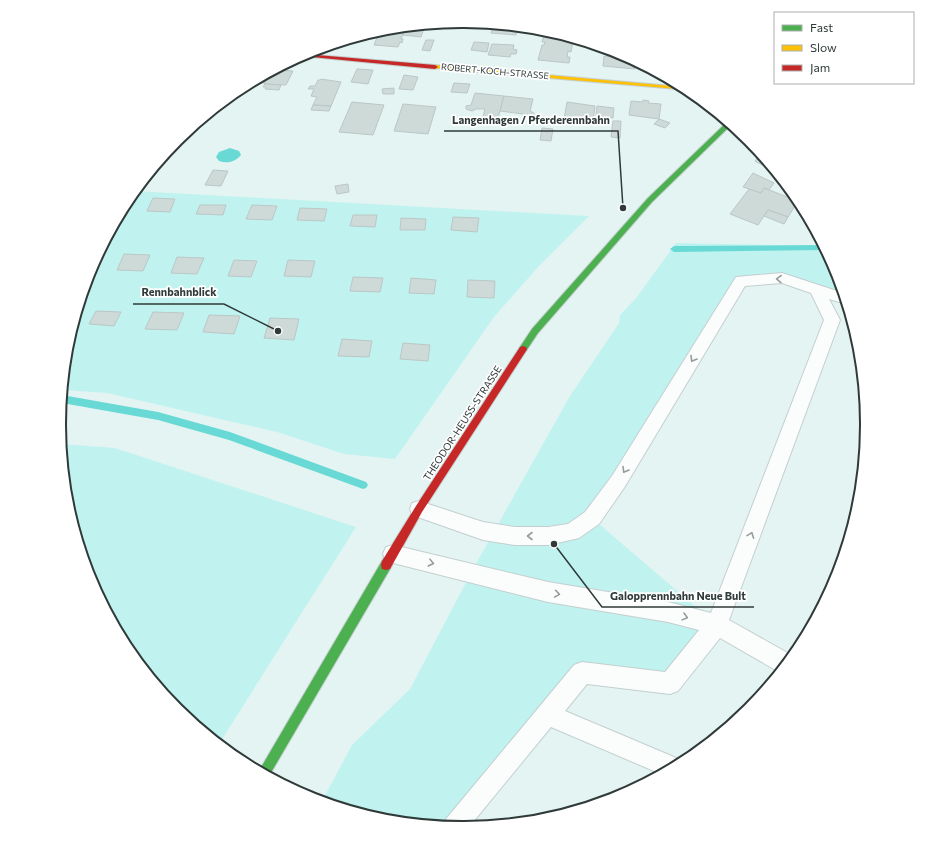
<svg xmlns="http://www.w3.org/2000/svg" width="926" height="849" font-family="Commissioner,sans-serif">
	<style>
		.green { fill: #c0f3f0 }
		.water { fill: #69d9d5 }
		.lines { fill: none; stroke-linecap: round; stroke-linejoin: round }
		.stream { fill: #69d9d5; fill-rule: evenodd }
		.building { fill: #cddad8; stroke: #bbc7c6 }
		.lane-casing { stroke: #c3cfce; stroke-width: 2 }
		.fast-casing { stroke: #c3cfce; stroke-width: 2 }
		.slow-casing { stroke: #c3cfce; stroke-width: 2 }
		.jam-casing { stroke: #c3cfce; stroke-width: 2 }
		.lane { fill: #fbfdfd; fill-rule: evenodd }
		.fast { fill: #4caf50; fill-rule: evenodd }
		.slow { fill: #ffc107; fill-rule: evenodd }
		.jam { fill: #c62828; fill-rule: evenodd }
		.oneway { stroke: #959c9b }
		.labels { text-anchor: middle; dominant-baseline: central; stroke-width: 3.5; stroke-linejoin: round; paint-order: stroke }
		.far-street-label { font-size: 9px; fill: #2f3a39; stroke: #fff }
		.street-label { font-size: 10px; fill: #2f3a39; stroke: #fff }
		.rim { fill: none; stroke: #2f3a39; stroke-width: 2 }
		.leader { fill: none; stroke: #2f3a39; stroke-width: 1.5 }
		.callout-dot { fill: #2f3a39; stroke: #fff; stroke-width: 1.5 }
		.callout-label { font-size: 11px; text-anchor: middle; font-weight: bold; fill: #2f3a39; stroke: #fff; stroke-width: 3.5; stroke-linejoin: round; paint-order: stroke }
	</style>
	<rect width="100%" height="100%" fill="#e4f4f2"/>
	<g class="green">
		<path d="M 135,191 L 589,216 L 539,266 L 494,317 L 395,459 L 344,454 L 277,432 L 107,393 L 63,390 L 67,346 L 90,270 L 128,200 Z"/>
		<path d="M 676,243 L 823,246 L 836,270 L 845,299 L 782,278 L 741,281 L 592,518 L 717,625 L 670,683 L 582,673 L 454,827 L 384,820 L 322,801 L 352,745 L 410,689 L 472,571 L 525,476 L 570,396 L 619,323 L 620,315 L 637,297 Z"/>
		<path d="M 61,444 L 115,448 L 356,527 L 219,744 L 178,710 L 127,648 L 90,579 L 67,503 Z"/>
	</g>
	<path class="water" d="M 230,148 L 239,151 L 241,155 C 235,162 227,164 219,161 L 216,157 L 219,152 Z"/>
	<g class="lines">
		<g class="stream">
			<path d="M 823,245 L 825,250 L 674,252 L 670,249 L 674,246 Z"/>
			<path d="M 62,395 L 158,412 L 230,432 L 366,482 L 368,485 L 366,488 L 363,489 L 229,440 L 158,420 L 62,403 Z"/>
		</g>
	</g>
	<g class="building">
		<path d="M 494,24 L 519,26 L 516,35 L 491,33 Z"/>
		<path d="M 519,26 L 532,28 L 531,31 L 518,30 Z"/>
		<path d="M 405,27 L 424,28 L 421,37 L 403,35 Z"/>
		<path d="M 393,28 L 405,29 L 401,39 L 403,39 L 402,43 L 400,42 L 398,47 L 374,45 L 380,30 Z"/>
		<path d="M 545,30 L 571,38 L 570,41 L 573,41 L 571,52 L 568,51 L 567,57 L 570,57 L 569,63 L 538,60 L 542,45 L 544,45 L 545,42 L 542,42 Z"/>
		<path d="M 426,40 L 434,40 L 430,51 L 422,50 Z"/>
		<path d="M 474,42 L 489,43 L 487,52 L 471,50 Z"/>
		<path d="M 492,44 L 514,45 L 513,49 L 517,50 L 516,54 L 511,54 L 510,57 L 488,55 Z"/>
		<path d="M 604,56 L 630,59 L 635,61 L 635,69 L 603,66 Z"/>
		<path d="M 357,69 L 373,70 L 368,84 L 351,82 Z"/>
		<path d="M 274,70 L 293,71 L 286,85 L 264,84 L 268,76 L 264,76 Z"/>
		<path d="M 404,75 L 418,77 L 413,90 L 399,89 Z"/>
		<path d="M 264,76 L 268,76 L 264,83 L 251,82 Z"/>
		<path d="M 321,79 L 341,82 L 331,106 L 313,105 L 317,97 L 311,96 L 314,89 L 308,89 L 310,86 L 315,86 L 318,80 L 320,80 Z"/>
		<path d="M 454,83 L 470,84 L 467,93 L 451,92 Z"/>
		<path d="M 265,84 L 281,85 L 279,90 L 265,89 L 266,87 L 263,87 Z"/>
		<path d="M 394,88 L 394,94 L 383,94 L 382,89 Z"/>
		<path d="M 475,93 L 504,96 L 498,118 L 483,117 L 485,109 L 476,109 L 472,111 L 466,109 L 466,106 L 471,105 Z"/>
		<path d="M 504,96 L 533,99 L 530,111 L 534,113 L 534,115 L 527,117 L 523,114 L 500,111 Z"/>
		<path d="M 643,100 L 649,101 L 648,103 L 661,104 L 659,119 L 629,115 L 631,101 L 643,102 Z"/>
		<path d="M 352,102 L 384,105 L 373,135 L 339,132 Z"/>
		<path d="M 567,102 L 595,106 L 593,122 L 564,119 Z"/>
		<path d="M 403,104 L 436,107 L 428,134 L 394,131 Z"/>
		<path d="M 313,105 L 331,106 L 329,111 L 311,110 Z"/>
		<path d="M 597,106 L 614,108 L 613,118 L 596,116 Z"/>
		<path d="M 659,119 L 670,123 L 665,128 L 654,124 Z"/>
		<path d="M 613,121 L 621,121 L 620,138 L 611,137 Z"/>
		<path d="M 542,128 L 553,129 L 551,141 L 540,140 Z"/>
		<path d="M 761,154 L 774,170 L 773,171 L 755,161 Z"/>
		<path d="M 213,170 L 228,171 L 221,186 L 205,185 Z"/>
		<path d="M 753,173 L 774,183 L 769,190 L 764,188 L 761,193 L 743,187 Z"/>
		<path d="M 348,184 L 349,192 L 337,194 L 335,186 Z"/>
		<path d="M 764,188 L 798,201 L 788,217 L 768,210 L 758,225 L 730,214 L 749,189 L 761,193 Z"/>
		<path d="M 153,198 L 175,199 L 170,212 L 147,211 Z"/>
		<path d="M 200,205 L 226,205 L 223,215 L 196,214 Z"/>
		<path d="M 252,205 L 277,206 L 272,220 L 246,219 Z"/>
		<path d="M 300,208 L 327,209 L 324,221 L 297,220 Z"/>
		<path d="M 768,210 L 788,217 L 784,224 L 764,216 Z"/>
		<path d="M 353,215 L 377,215 L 375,227 L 350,226 Z"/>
		<path d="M 453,217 L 479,218 L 477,232 L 451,230 Z"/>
		<path d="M 401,218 L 426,219 L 425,230 L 400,230 Z"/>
		<path d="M 124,254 L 150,255 L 143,271 L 117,270 Z"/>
		<path d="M 177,257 L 204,258 L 197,274 L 171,273 Z"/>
		<path d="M 234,260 L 257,261 L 251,277 L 228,276 Z"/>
		<path d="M 288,260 L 315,261 L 311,277 L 284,276 Z"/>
		<path d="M 353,277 L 383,278 L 380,292 L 350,291 Z"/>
		<path d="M 411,278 L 436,280 L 434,294 L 409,293 Z"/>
		<path d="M 468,280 L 495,281 L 494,298 L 467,297 Z"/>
		<path d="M 96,311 L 121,312 L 114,326 L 89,324 Z"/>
		<path d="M 153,312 L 184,313 L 177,330 L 145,329 Z"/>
		<path d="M 209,315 L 240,316 L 234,334 L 203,332 Z"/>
		<path d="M 270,318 L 299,319 L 294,340 L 264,338 Z"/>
		<path d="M 342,339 L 372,341 L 369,357 L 338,356 Z"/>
		<path d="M 403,343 L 430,345 L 428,361 L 400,359 Z"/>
	</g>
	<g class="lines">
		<defs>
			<path id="lane" d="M 782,273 L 843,293 L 846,304 L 829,299 L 840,320 L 729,620 L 793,656 L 779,672 L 720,638 L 678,691 L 670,694 L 587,684 L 565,711 L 681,760 L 682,763 L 661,774 L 551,727 L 469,827 L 442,826 L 446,819 L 574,665 L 582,662 L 665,672 L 699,630 L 668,622 L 548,602 L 393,563 L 386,561 L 383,554 L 386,547 L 393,545 L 548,582 L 668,602 L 711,613 L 824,320 L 811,293 L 782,283 L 745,286 L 624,488 L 599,524 L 579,538 L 548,545 L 515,545 L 483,540 L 412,515 L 410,509 L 412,503 L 419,501 L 483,522 L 515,527 L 548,527 L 568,524 L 585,512 L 612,476 L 736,277 Z"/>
			<g id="fast">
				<path d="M 727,122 L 731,125 L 652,202 L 538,333 L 526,351 L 520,351 L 519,349 L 520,347 L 532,329 L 648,198 Z"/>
				<path d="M 386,560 L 390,561 L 391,565 L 390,569 L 269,776 L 259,771 L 382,561 Z"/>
			</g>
			<path id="slow" d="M 435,65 L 683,87 L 689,90 L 433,68 L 432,67 Z"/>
			<g id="jam">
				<path d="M 305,54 L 435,65 L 438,67 L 435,69 L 301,56 Z"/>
				<path d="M 523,346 L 526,347 L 527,349 L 526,351 L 422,512 L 390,569 L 386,570 L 382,569 L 381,565 L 382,561 L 416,506 L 520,347 Z"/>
			</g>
		</defs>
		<use href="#lane" class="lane-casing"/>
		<use href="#fast" class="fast-casing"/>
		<use href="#slow" class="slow-casing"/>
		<use href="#jam" class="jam-casing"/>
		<use href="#lane" class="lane"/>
		<use href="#fast" class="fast"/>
		<use href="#slow" class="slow"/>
		<use href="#jam" class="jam"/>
	</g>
	<defs><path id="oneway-chevron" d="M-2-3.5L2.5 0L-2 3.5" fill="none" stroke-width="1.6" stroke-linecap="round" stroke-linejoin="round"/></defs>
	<g class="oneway">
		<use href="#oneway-chevron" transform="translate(779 279) rotate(-178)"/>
		<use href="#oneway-chevron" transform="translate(693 359) rotate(121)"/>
		<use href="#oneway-chevron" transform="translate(625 470) rotate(121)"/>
		<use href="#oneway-chevron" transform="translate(751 535) rotate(-69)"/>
		<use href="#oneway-chevron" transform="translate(530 536) rotate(-180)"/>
		<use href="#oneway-chevron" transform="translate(431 563) rotate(14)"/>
		<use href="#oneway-chevron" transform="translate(557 594) rotate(9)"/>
		<use href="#oneway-chevron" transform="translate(685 617) rotate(15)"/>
	</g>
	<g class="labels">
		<g class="far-street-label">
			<text transform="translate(495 71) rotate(5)">ROBERT-KOCH-STRASSE</text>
		</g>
		<g class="street-label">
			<text transform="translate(462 423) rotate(-57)">THEODOR-HEUSS-STRASSE</text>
		</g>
	</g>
	<path d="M0 0H926V849H0ZM462 28H464A396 396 0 0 1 860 424V425A396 396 0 0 1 464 821H462A396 396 0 0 1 66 425V424A396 396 0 0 1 462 28Z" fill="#fff" fill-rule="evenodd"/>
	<path class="rim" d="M462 28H464A396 396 0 0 1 860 424V425A396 396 0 0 1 464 821H462A396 396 0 0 1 66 425V424A396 396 0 0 1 462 28Z"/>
	<path class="leader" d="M623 208L618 131H444M278 331L224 304H133M554 544L602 607H754"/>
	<g class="callout-dot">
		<circle cx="623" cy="208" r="4"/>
		<circle cx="278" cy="331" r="4"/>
		<circle cx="554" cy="544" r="4"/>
	</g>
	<g class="callout-label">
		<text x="531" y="124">Langenhagen / Pferderennbahn</text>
		<text x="179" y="296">Rennbahnblick</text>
		<text x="678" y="600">Galopprennbahn Neue Bult</text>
	</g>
	<rect x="774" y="12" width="140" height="72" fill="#ffffff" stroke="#acb0b0"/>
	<rect x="782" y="25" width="20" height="6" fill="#4caf50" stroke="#acb0b0"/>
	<text x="810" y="32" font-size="12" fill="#2f3a39">Fast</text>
	<rect x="782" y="45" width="20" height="6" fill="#ffc107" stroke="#acb0b0"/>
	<text x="810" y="52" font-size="12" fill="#2f3a39">Slow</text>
	<rect x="782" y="65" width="20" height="6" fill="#c62828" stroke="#acb0b0"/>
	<text x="810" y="72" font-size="12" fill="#2f3a39">Jam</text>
</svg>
